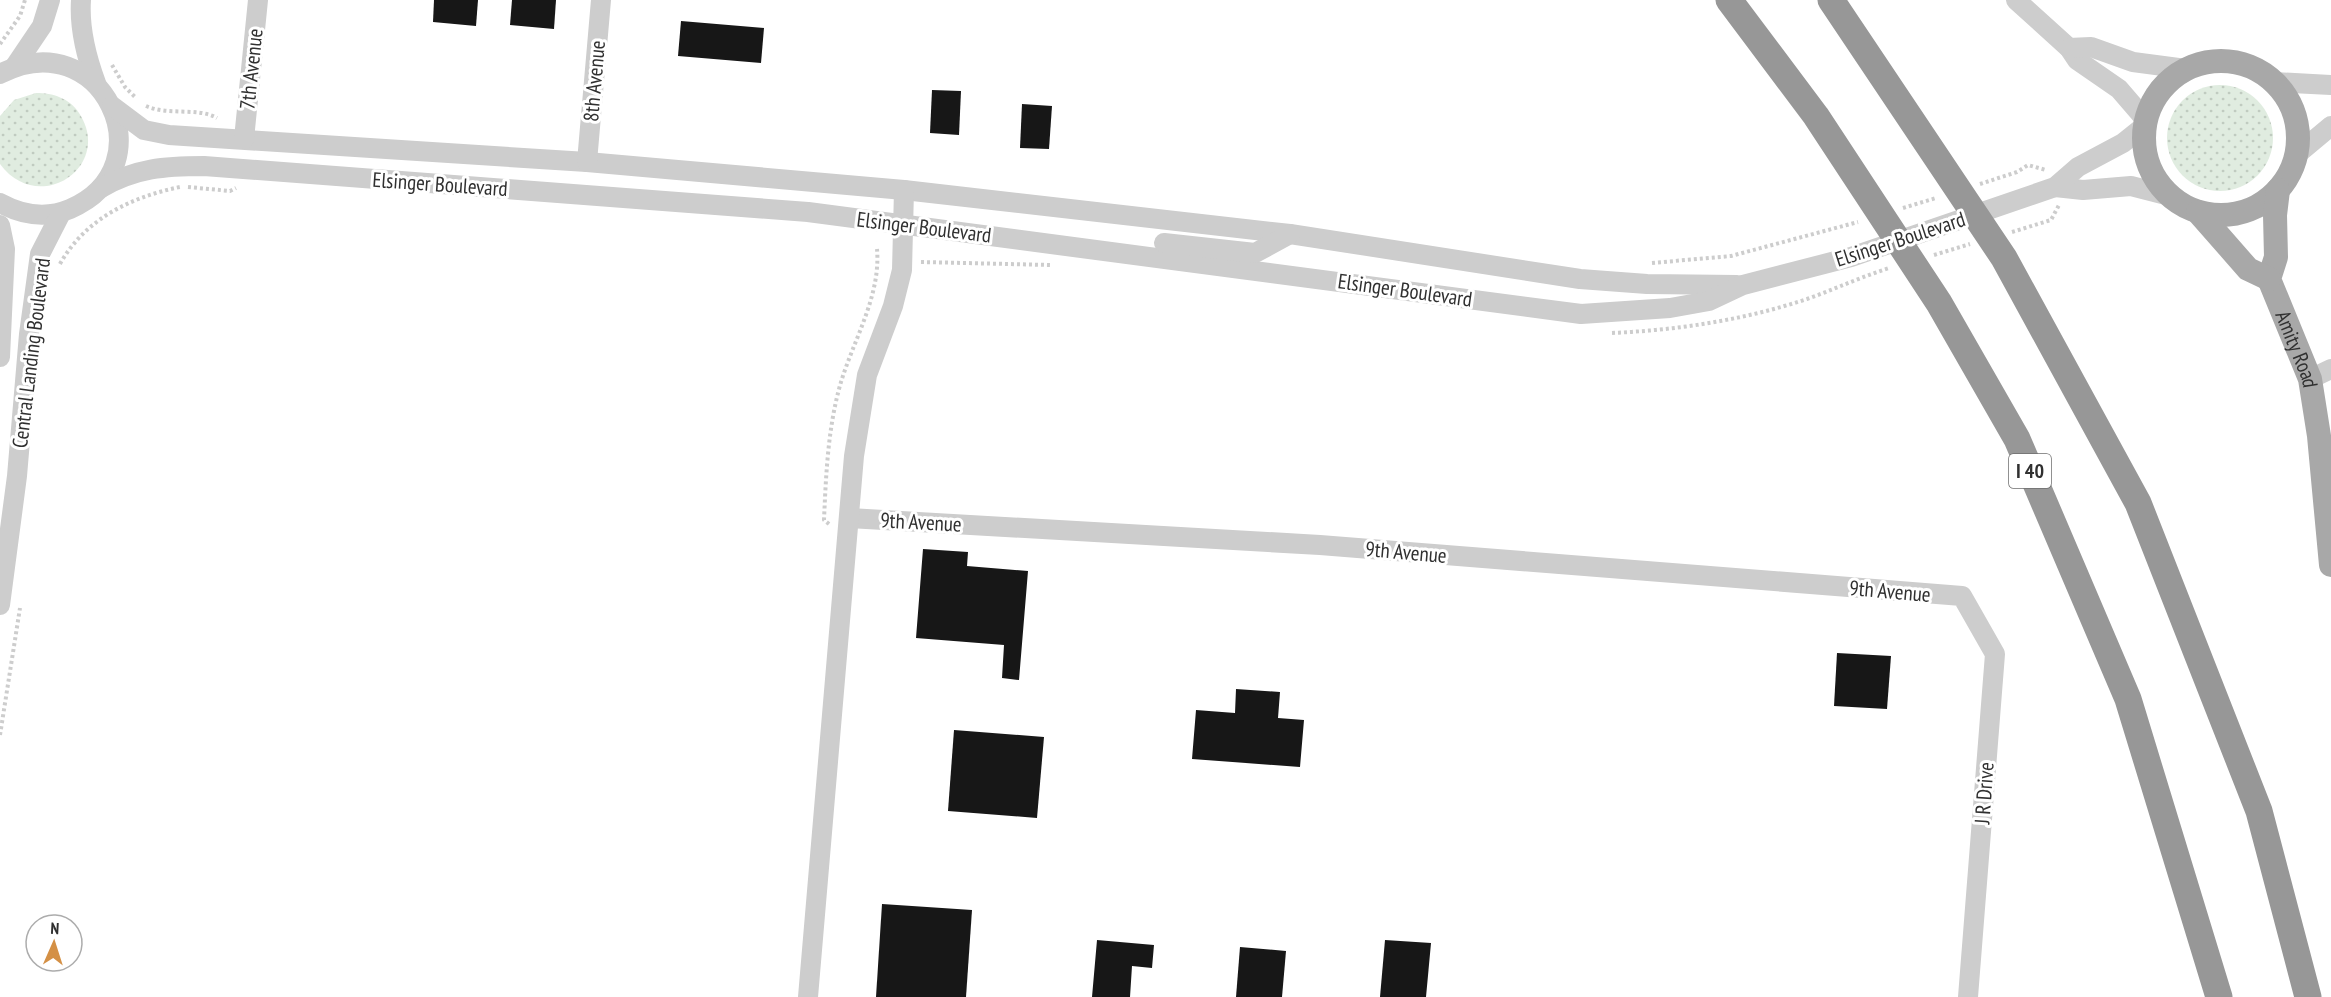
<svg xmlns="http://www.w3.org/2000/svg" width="2331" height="997" font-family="'PT Sans Narrow',sans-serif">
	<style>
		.grass { fill: url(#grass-dots) }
		.building { fill: #171717 }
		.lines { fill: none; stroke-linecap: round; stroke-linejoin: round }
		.path { stroke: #cdcdcd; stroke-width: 4; stroke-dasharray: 3 3; stroke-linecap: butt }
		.minor { stroke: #cdcdcd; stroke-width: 20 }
		.major { stroke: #a8a8a8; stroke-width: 24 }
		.highway { stroke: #979797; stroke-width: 27 }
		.labels { text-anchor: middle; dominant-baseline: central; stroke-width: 6; stroke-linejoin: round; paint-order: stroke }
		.shield { fill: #fff; stroke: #6e6e6e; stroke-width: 1.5 }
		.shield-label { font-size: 20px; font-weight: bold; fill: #303030 }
		.street-label { font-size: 21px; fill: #303030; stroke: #fff }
	</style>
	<defs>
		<pattern id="grass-dots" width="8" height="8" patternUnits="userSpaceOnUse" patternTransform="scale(1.5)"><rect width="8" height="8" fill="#e0ece0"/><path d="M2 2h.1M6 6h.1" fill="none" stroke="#c0cbc0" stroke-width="1.8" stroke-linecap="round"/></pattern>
	</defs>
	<rect width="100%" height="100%" fill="#fff"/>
	<g class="grass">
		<circle cx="2220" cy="138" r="53"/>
		<path d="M 36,93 C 53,93 69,98 79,113 C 114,166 39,217 0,164 L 0,116 L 14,100 Z"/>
	</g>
	<g class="building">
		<path d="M 434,0 L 478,0 L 476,26 L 433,22 Z"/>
		<path d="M 512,0 L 556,0 L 554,29 L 510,25 Z"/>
		<path d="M 681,21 L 764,28 L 761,63 L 678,56 Z"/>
		<path d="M 932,90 L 961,91 L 959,135 L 930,133 Z"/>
		<path d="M 1022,104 L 1052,106 L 1049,149 L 1020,148 Z"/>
		<path d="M 923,549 L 968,552 L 967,566 L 1028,571 L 1019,680 L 1002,678 L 1004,645 L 916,638 Z"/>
		<path d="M 1837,653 L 1891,656 L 1887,709 L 1834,706 Z"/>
		<path d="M 1236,689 L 1280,692 L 1278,718 L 1304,720 L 1300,767 L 1192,759 L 1196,710 L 1235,713 Z"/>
		<path d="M 954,730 L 1044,737 L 1037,818 L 948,811 Z"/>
		<path d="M 882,904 L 972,910 L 966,997 L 876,997 Z"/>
		<path d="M 1097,940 L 1154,945 L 1152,968 L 1132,966 L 1130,997 L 1092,997 Z"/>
		<path d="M 1385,940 L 1431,943 L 1426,997 L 1380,997 Z"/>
		<path d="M 1240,947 L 1286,951 L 1282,997 L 1236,997 Z"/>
	</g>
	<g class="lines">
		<g class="path">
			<path d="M 0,44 L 20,16 L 25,0"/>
			<path d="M 112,65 L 125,87 L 135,97"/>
			<path d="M 146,106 C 169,116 198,107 217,118"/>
			<path d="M 1980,184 L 2017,172 L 2028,165 L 2046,170"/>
			<path d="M 188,187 L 230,191 L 236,188"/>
			<path d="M 1903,208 L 1936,198"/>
			<path d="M 2012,232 L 2051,220 L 2059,205"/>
			<path d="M 1934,255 L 1970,244"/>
			<path d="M 921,262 L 1051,265"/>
			<path d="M 1652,263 L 1731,256 L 1858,222"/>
			<path d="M 60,264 C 85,219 131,197 180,187"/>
			<path d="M 1612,333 C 1678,330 1744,320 1807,299 C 1835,289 1861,277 1889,268"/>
			<path d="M 829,524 L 824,520 C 826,474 828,426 841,382 C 854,339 881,295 877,249"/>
			<path d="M 0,735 L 20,608"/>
		</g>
		<g class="minor">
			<path d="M 81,0 C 79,29 86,56 96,83"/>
			<path d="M 2016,0 L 2069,48 L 2077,60 L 2119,89 L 2144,118"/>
			<path d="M 2069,48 L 2091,47 L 2133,62 L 2186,69"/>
			<path d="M 15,66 L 42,26 L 50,0"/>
			<path d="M 0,74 C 101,21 170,166 70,209 C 46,219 22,215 0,203"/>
			<path d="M 2274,82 L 2331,85"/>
			<path d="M 112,106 L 144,130 L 169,135 L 587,162 L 904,190 L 1290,234 L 1580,279 L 1647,284 L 1737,285"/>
			<path d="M 244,139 L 258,0"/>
			<path d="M 2295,156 L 2331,126"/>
			<path d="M 587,162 L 601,0"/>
			<path d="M 2055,187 L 2083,190 L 2131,186 L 2170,196"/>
			<path d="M 101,188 C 136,168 165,166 204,166 L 808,212 L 1581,314 L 1670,308 L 1709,301 L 1743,285 L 1851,257 L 2055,187 L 2078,167 L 2123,143 L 2143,127"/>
			<path d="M 0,225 L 5,249 L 0,357"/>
			<path d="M 1164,243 L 1255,253 L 1290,234"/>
			<path d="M 2310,379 L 2331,369"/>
			<path d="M 849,518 L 1320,545 L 1962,596 L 1995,654 L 1968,997"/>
			<path d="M 0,605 L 17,476 L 29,334 L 40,254 L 61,213"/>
			<path d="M 808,997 L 854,456 L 867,375 L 893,306 L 902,270 L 904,190"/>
		</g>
		<g class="major">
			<circle cx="2221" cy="138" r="77"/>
			<path id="s1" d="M 2278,190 L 2275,215 L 2276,257 L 2269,279 L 2310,379 L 2319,436 L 2331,565"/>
			<path d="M 2198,212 L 2248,269 L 2269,279"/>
		</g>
		<g class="highway">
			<path d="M 1729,0 L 1816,116 L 1939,303 L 2017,439 L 2128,699 L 2219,997"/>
			<path d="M 1831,0 L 2004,258 L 2138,503 L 2259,811 L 2308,997"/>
		</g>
	</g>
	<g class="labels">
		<rect class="shield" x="2009" y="454" width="42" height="34" rx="4.5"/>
		<g class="shield-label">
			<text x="2030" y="471">I 40</text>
		</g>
		<g class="street-label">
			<text transform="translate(251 69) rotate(-84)">7th Avenue</text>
			<text transform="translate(594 81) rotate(-85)">8th Avenue</text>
			<text transform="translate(440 184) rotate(4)">Elsinger Boulevard</text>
			<text transform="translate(924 227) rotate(7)">Elsinger Boulevard</text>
			<text transform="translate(1900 239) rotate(-18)">Elsinger Boulevard</text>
			<text transform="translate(1405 290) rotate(8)">Elsinger Boulevard</text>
			<text stroke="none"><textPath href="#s1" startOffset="166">Amity Road</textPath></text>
			<text transform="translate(31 353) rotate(-83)">Central Landing Boulevard</text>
			<text transform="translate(921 522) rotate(3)">9th Avenue</text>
			<text transform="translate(1406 552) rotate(5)">9th Avenue</text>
			<text transform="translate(1890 591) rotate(5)">9th Avenue</text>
			<text transform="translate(1984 793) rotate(-86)">J R Drive</text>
		</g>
	</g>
	<g transform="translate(54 943) rotate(3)"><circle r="28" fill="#ffffff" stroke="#acacac" stroke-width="1.5"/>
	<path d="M0-4.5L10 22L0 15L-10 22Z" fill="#d49045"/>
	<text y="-9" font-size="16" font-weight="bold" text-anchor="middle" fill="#303030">N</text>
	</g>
</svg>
